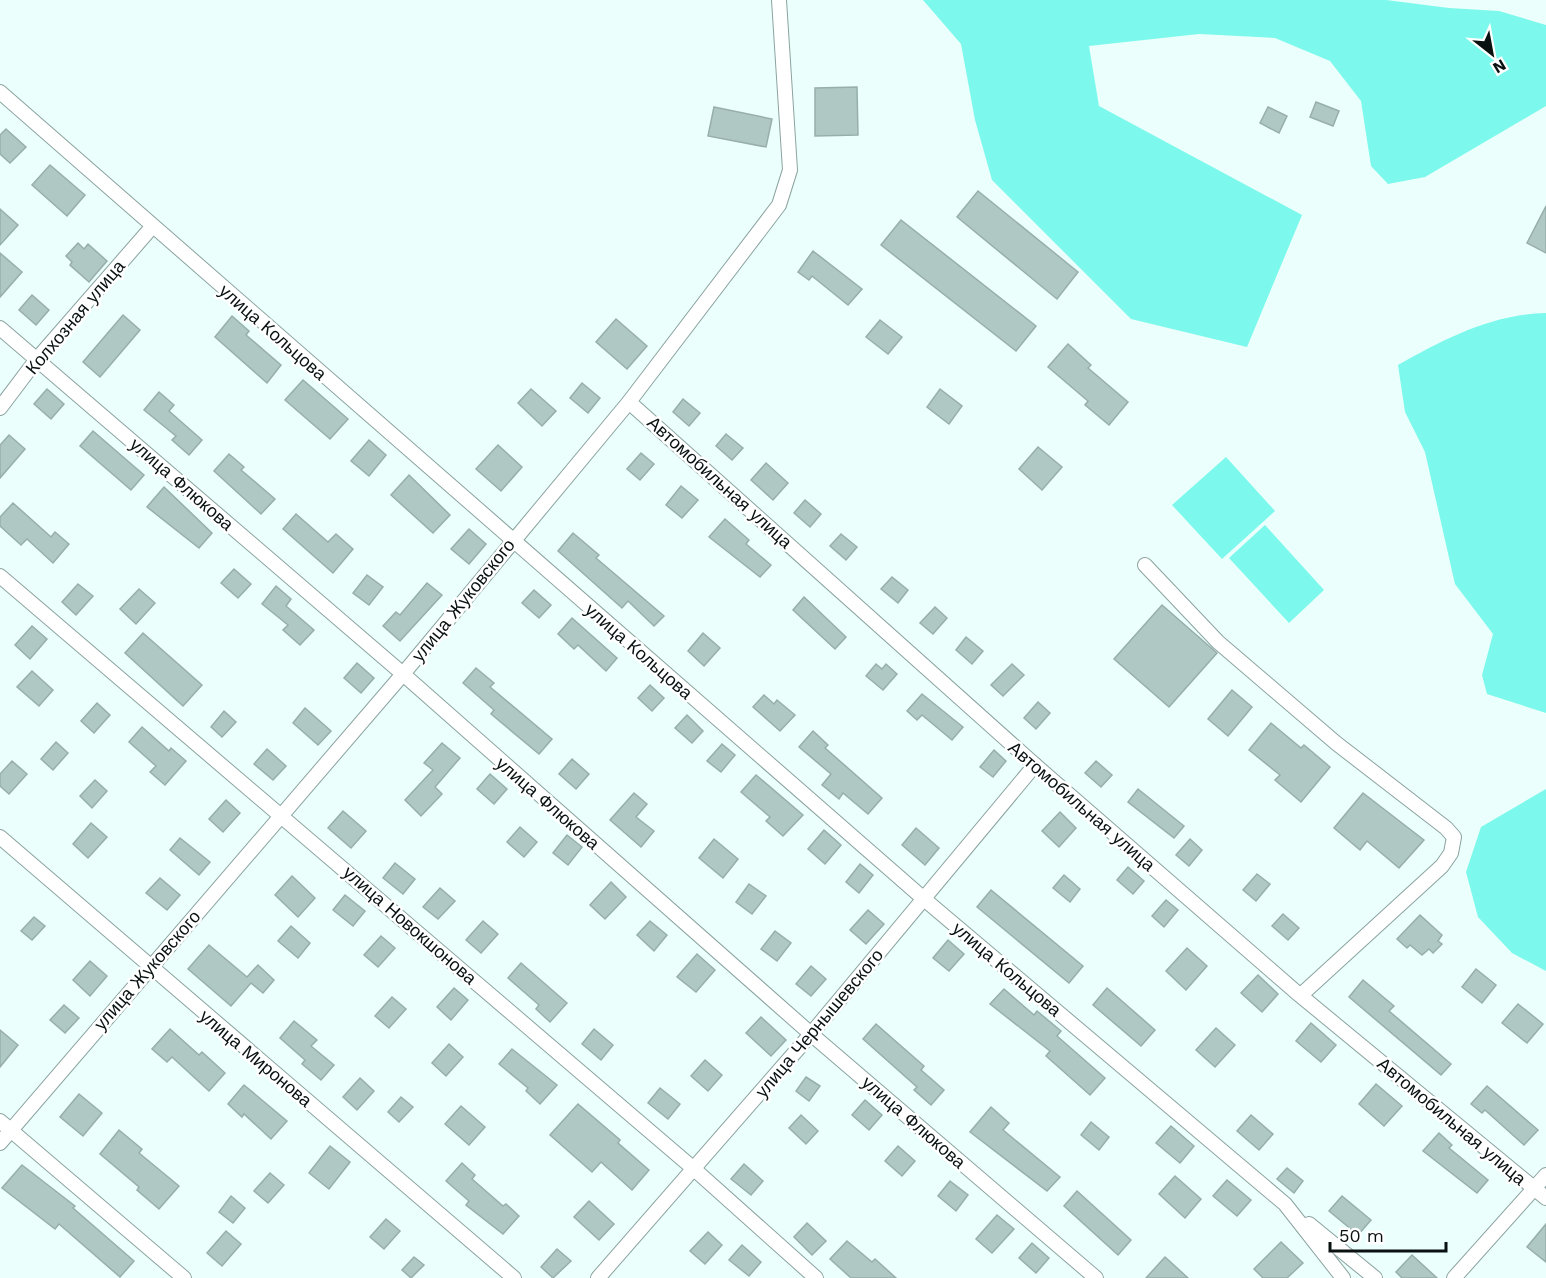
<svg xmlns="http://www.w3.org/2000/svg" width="1546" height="1278" font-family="'Work Sans',sans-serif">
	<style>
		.green { fill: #7cf9ec }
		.building { fill: #b0c8c4; stroke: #97afab; stroke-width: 1.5 }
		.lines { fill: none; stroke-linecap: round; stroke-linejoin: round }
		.minor-casing { stroke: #8ba3a0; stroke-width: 16 }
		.minor { stroke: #fff; stroke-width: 14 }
		.labels { text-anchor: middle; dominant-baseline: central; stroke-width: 5; stroke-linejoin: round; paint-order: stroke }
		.street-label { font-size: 18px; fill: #091211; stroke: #fff }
	</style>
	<rect width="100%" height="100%" fill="#ebfffc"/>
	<g class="green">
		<path d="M 923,0 L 1386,0 L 1449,8 L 1499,11 L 1546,25 L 1546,106 L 1425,177 L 1388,184 L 1371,166 L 1361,101 L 1330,61 L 1275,38 L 1199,34 L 1089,46 L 1099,106 L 1302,215 L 1247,347 L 1131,319 L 992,180 L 975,120 L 961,44 Z"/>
		<path d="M 1546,313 L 1546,713 L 1487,694 L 1482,675 L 1493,634 L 1455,584 L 1425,452 L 1405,412 L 1398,365 C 1444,339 1492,314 1546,313 Z"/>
		<path d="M 1226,457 L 1275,511 L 1222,559 L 1172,505 Z"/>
		<path d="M 1265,525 L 1324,590 L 1289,623 L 1229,558 Z"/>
		<path d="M 1546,789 L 1546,971 L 1512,953 L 1478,917 L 1466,872 L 1481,827 Z"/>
	</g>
	<g class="building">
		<path d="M 857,87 L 858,135 L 815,136 L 815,88 Z"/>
		<path d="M 1316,102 L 1339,111 L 1333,126 L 1310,117 Z"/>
		<path d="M 714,107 L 772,119 L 766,147 L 708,136 Z"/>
		<path d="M 1268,107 L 1287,116 L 1279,133 L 1260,123 Z"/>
		<path d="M 6,129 L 26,147 L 10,163 L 0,154 L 0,135 Z"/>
		<path d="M 50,165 L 85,195 L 67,216 L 32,185 Z"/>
		<path d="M 978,191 L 1078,272 L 1057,299 L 957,217 Z"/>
		<path d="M 1546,206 L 1546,253 L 1527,243 Z"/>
		<path d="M 0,209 L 18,225 L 0,245 Z"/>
		<path d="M 901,220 L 1036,326 L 1016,351 L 881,245 Z"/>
		<path d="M 78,243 L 84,249 L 88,244 L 107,261 L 89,282 L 70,265 L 72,262 L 66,256 Z"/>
		<path d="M 813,251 L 862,289 L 848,305 L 812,276 L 809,280 L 798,272 Z"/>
		<path d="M 0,253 L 22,272 L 0,297 Z"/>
		<path d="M 32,295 L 49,310 L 36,325 L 19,310 Z"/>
		<path d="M 123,315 L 140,330 L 100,377 L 83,362 Z"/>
		<path d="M 232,316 L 249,331 L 246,335 L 281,365 L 267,383 L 215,337 Z"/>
		<path d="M 616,319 L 647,346 L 627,369 L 596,342 Z"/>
		<path d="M 880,320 L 902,337 L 888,354 L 866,337 Z"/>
		<path d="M 1068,344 L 1091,365 L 1088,368 L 1128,402 L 1109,425 L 1085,405 L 1088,401 L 1048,367 Z"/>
		<path d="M 303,380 L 348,419 L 330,439 L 285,400 Z"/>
		<path d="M 582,383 L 600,398 L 588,413 L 570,398 Z"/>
		<path d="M 47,389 L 64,404 L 51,419 L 34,404 Z"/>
		<path d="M 531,389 L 556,411 L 542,426 L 518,403 Z"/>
		<path d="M 940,389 L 962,406 L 949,424 L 927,407 Z"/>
		<path d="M 159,392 L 174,405 L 169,411 L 202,440 L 189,455 L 172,440 L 176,436 L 144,410 Z"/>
		<path d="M 683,399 L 700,413 L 689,426 L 673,412 Z"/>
		<path d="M 93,431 L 144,475 L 131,490 L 80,446 Z"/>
		<path d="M 726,434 L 743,448 L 732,460 L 716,446 Z"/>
		<path d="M 9,435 L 25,449 L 0,478 L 0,445 Z"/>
		<path d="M 369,440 L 386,455 L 369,476 L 351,461 Z"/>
		<path d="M 498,445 L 522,467 L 501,491 L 476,469 Z"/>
		<path d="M 1038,447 L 1062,467 L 1042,490 L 1019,469 Z"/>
		<path d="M 641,453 L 654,464 L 640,480 L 627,469 Z"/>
		<path d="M 229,454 L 244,467 L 241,470 L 275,499 L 261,514 L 214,471 Z"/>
		<path d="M 766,463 L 788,483 L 773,500 L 751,480 Z"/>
		<path d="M 409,475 L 450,515 L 433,533 L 391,495 Z"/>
		<path d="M 681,486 L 698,500 L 682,518 L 666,505 Z"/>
		<path d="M 164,487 L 212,533 L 199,548 L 147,507 Z"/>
		<path d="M 805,500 L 821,514 L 810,527 L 794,513 Z"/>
		<path d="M 13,503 L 51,537 L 55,532 L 69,544 L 53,563 L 27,539 L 21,545 L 0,526 L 0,517 Z"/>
		<path d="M 296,514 L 328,542 L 336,534 L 353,549 L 333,573 L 283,529 Z"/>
		<path d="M 725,519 L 749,540 L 746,544 L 771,565 L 760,577 L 709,537 Z"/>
		<path d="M 469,529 L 486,544 L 469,564 L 451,549 Z"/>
		<path d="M 573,533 L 599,555 L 596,558 L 664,616 L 654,626 L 628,601 L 622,608 L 558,551 Z"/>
		<path d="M 841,534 L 857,547 L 846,560 L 830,546 Z"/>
		<path d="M 234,569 L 251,584 L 238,598 L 221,583 Z"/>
		<path d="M 367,575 L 383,587 L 369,605 L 353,593 Z"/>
		<path d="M 892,577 L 908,590 L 898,603 L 881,589 Z"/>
		<path d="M 427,583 L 442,595 L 400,641 L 383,626 L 396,612 L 400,615 Z"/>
		<path d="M 78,584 L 93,596 L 76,615 L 62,602 Z"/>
		<path d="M 276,586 L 291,599 L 286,606 L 314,630 L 300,645 L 283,630 L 288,625 L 262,604 Z"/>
		<path d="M 139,589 L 155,603 L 136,624 L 120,609 Z"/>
		<path d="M 534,590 L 551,605 L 539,618 L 522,603 Z"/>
		<path d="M 804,597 L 846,637 L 835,649 L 793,610 Z"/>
		<path d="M 1162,605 L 1217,653 L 1169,707 L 1114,659 Z"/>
		<path d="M 935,607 L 947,618 L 933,634 L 920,623 Z"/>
		<path d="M 572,618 L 617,658 L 606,671 L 578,645 L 574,649 L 558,634 Z"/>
		<path d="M 32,626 L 47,639 L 30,659 L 15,645 Z"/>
		<path d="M 143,633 L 202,685 L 183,706 L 125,653 Z"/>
		<path d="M 703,633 L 720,648 L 704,666 L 688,651 Z"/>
		<path d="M 966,637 L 983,651 L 972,664 L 956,650 Z"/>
		<path d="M 357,663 L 374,678 L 361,693 L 344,678 Z"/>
		<path d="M 876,664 L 882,669 L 886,664 L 897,674 L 883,690 L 866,676 Z"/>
		<path d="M 1012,664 L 1024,675 L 1003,696 L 991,685 Z"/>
		<path d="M 476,668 L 494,683 L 490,687 L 552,739 L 539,754 L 491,714 L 494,710 L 463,683 Z"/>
		<path d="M 32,671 L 53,690 L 39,706 L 17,687 Z"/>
		<path d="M 650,685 L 664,698 L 652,711 L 638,698 Z"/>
		<path d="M 1232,690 L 1252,707 L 1228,736 L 1208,719 Z"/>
		<path d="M 922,694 L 963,727 L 952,740 L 922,715 L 917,720 L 907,711 Z"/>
		<path d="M 764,695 L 774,704 L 777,700 L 795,715 L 780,731 L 753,707 Z"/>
		<path d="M 1038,702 L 1050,713 L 1036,729 L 1024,718 Z"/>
		<path d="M 97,703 L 110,715 L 94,733 L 81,721 Z"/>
		<path d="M 305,708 L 331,731 L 318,745 L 293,723 Z"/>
		<path d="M 224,711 L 236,722 L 222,737 L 211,727 Z"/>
		<path d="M 687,715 L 703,731 L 692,743 L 675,728 Z"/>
		<path d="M 1271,723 L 1301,748 L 1304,745 L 1330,767 L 1301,802 L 1275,780 L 1280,775 L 1249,750 Z"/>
		<path d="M 142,727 L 169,751 L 171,748 L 186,761 L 165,785 L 150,772 L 156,766 L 129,742 Z"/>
		<path d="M 813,731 L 828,745 L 825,748 L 882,798 L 868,814 L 843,793 L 839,799 L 822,785 L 831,774 L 799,747 Z"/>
		<path d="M 56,742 L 68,753 L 53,770 L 41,759 Z"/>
		<path d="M 442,743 L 460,758 L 435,787 L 442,794 L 421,816 L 405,800 L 433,770 L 424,763 Z"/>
		<path d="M 722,744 L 735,755 L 721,772 L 707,761 Z"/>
		<path d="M 267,749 L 286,766 L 273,780 L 254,764 Z"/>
		<path d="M 994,750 L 1006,761 L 993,777 L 980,767 Z"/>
		<path d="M 572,759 L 589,774 L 576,789 L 559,774 Z"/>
		<path d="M 12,761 L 27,774 L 9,794 L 0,786 L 0,774 Z"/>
		<path d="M 1096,761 L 1112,775 L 1101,787 L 1085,773 Z"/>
		<path d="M 490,774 L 507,789 L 494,804 L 477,789 Z"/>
		<path d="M 756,775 L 803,815 L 783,836 L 766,821 L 770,817 L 741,792 Z"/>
		<path d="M 95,780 L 107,791 L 92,808 L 80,796 Z"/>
		<path d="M 1138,789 L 1184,826 L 1174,838 L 1128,802 Z"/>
		<path d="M 634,793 L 647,804 L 636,817 L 654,831 L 641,847 L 610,820 Z"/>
		<path d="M 1363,793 L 1424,840 L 1399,868 L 1367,841 L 1360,850 L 1334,828 Z"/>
		<path d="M 226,800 L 240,813 L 223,832 L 209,819 Z"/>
		<path d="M 343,811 L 366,831 L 351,848 L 328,828 Z"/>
		<path d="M 1060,812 L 1076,828 L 1059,847 L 1042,831 Z"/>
		<path d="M 91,823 L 107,837 L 88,858 L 73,844 Z"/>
		<path d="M 520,827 L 537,842 L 524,857 L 507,842 Z"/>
		<path d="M 916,828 L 939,848 L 925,865 L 902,845 Z"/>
		<path d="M 824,830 L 841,845 L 825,864 L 808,849 Z"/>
		<path d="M 567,835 L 582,847 L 568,865 L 553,853 Z"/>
		<path d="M 180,838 L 210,862 L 199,875 L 170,850 Z"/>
		<path d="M 714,839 L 738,859 L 723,878 L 699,858 Z"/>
		<path d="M 1190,839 L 1202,850 L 1189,866 L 1176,855 Z"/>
		<path d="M 395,863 L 415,879 L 403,894 L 383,878 Z"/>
		<path d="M 860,864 L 873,875 L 859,893 L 846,882 Z"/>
		<path d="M 1128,867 L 1144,881 L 1133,894 L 1117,880 Z"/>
		<path d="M 1257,874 L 1270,884 L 1256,901 L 1243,890 Z"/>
		<path d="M 1064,875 L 1080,889 L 1070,902 L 1053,888 Z"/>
		<path d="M 292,876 L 315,898 L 298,917 L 275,895 Z"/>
		<path d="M 160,878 L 180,895 L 167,910 L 146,893 Z"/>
		<path d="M 611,882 L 626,897 L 605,919 L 590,905 Z"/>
		<path d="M 749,884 L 766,896 L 752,914 L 736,902 Z"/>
		<path d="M 440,888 L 455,901 L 438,919 L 423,907 Z"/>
		<path d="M 991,890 L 1083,966 L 1069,983 L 977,907 Z"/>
		<path d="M 345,895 L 365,911 L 353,926 L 333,910 Z"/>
		<path d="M 1166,900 L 1178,910 L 1164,927 L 1152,916 Z"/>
		<path d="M 868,910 L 884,924 L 866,944 L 850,930 Z"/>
		<path d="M 1283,914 L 1299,928 L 1288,940 L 1272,926 Z"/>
		<path d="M 1420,915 L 1442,935 L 1438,941 L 1442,944 L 1433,953 L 1429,949 L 1422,955 L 1410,945 L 1407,948 L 1397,939 Z"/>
		<path d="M 34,917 L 45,926 L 32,940 L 21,931 Z"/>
		<path d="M 483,921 L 498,934 L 481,953 L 466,940 Z"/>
		<path d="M 650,921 L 667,935 L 654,951 L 637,935 Z"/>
		<path d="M 291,926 L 310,943 L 298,958 L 278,941 Z"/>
		<path d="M 775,931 L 791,943 L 777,961 L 761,949 Z"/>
		<path d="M 381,936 L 395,948 L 378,967 L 364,955 Z"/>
		<path d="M 948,940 L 964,954 L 949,971 L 933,958 Z"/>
		<path d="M 209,945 L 247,977 L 258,965 L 274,980 L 263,993 L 251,983 L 231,1006 L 188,969 Z"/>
		<path d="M 1187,948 L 1207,966 L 1186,990 L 1166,971 Z"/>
		<path d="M 697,954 L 715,970 L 696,992 L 677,977 Z"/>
		<path d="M 90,961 L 107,976 L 90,996 L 73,980 Z"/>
		<path d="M 521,963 L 567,1003 L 550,1022 L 536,1009 L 539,1005 L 508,978 Z"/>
		<path d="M 811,966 L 826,979 L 811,996 L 796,984 Z"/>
		<path d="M 1476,969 L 1496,985 L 1482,1003 L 1462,987 Z"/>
		<path d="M 1258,975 L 1278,994 L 1262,1012 L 1241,993 Z"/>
		<path d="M 1363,980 L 1394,1006 L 1389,1011 L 1451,1064 L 1441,1075 L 1349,997 Z"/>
		<path d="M 454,988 L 468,1000 L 451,1020 L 437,1007 Z"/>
		<path d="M 1107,988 L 1155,1030 L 1141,1046 L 1093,1005 Z"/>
		<path d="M 1004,989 L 1034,1015 L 1037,1011 L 1061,1031 L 1057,1036 L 1105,1078 L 1090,1095 L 1046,1056 L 1050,1051 L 990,1004 Z"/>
		<path d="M 392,997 L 406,1009 L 389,1028 L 375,1016 Z"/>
		<path d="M 1518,1004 L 1543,1024 L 1527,1043 L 1502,1023 Z"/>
		<path d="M 64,1005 L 79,1018 L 65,1033 L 50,1020 Z"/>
		<path d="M 761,1017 L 786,1040 L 771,1056 L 746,1033 Z"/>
		<path d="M 294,1021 L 317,1040 L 311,1046 L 334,1065 L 321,1080 L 302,1064 L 305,1060 L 280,1038 Z"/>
		<path d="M 1311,1023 L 1336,1045 L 1321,1062 L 1296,1041 Z"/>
		<path d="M 876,1024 L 924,1066 L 921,1070 L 944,1090 L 931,1105 L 914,1090 L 917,1087 L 863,1039 Z"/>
		<path d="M 1216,1028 L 1235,1045 L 1215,1067 L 1196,1050 Z"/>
		<path d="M 170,1029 L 199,1055 L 202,1052 L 225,1073 L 209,1091 L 172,1057 L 167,1062 L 152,1049 Z"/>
		<path d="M 594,1029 L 613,1045 L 601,1060 L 582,1044 Z"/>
		<path d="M 0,1030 L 18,1045 L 0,1067 Z"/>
		<path d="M 449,1044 L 463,1057 L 446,1076 L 432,1063 Z"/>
		<path d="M 512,1049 L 557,1085 L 540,1104 L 526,1091 L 528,1088 L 499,1064 Z"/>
		<path d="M 705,1060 L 722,1075 L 708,1091 L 691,1076 Z"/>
		<path d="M 806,1077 L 820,1086 L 809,1101 L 796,1091 Z"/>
		<path d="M 360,1078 L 374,1091 L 357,1110 L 343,1097 Z"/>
		<path d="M 1376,1084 L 1402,1106 L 1384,1126 L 1359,1104 Z"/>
		<path d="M 244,1085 L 287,1121 L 271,1139 L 244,1114 L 242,1117 L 228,1104 Z"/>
		<path d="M 1487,1086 L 1538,1130 L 1524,1145 L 1485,1110 L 1482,1113 L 1471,1104 Z"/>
		<path d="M 660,1088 L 680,1104 L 668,1119 L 648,1103 Z"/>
		<path d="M 79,1094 L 102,1113 L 83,1136 L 60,1117 Z"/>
		<path d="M 401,1097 L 413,1107 L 399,1122 L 388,1112 Z"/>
		<path d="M 865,1100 L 882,1115 L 869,1130 L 852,1115 Z"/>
		<path d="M 578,1104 L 620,1140 L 618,1143 L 649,1170 L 632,1190 L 601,1162 L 592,1172 L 550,1135 Z"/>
		<path d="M 461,1106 L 485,1127 L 469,1145 L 445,1124 Z"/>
		<path d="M 991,1107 L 1009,1123 L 1003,1130 L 1060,1177 L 1047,1191 L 970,1132 Z"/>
		<path d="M 801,1115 L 818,1131 L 806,1144 L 789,1128 Z"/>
		<path d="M 1251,1115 L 1273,1134 L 1259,1150 L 1237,1131 Z"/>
		<path d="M 1091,1122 L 1109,1137 L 1099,1150 L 1081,1135 Z"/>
		<path d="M 1171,1126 L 1194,1146 L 1180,1163 L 1156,1143 Z"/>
		<path d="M 119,1130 L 142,1149 L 139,1153 L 179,1186 L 159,1209 L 137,1190 L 139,1187 L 100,1154 Z"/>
		<path d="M 1439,1133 L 1452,1145 L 1449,1148 L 1488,1180 L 1477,1193 L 1423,1151 Z"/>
		<path d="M 330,1146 L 350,1162 L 329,1189 L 309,1173 Z"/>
		<path d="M 898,1146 L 915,1161 L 902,1176 L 885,1161 Z"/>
		<path d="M 462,1163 L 475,1175 L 472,1179 L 503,1206 L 506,1204 L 519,1216 L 503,1234 L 466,1205 L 469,1201 L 446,1181 Z"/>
		<path d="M 744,1164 L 763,1181 L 751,1195 L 731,1179 Z"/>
		<path d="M 22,1165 L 75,1206 L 73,1208 L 134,1261 L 120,1277 L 59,1224 L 55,1229 L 2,1188 Z"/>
		<path d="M 1287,1168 L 1303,1181 L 1294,1193 L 1277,1179 Z"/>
		<path d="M 270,1173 L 284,1185 L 268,1203 L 254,1191 Z"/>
		<path d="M 1175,1176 L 1201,1199 L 1185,1218 L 1159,1194 Z"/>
		<path d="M 1227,1180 L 1251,1200 L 1237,1216 L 1213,1196 Z"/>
		<path d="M 950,1181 L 968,1195 L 956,1211 L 938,1196 Z"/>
		<path d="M 1077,1191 L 1131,1240 L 1118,1255 L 1064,1206 Z"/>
		<path d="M 231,1196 L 245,1208 L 233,1223 L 219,1212 Z"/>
		<path d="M 1342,1196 L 1371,1220 L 1358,1235 L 1329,1211 Z"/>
		<path d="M 589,1201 L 614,1224 L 599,1240 L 574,1217 Z"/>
		<path d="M 997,1215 L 1014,1229 L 992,1253 L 976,1239 Z"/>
		<path d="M 386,1219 L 400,1231 L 384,1249 L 370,1237 Z"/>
		<path d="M 807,1223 L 826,1241 L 812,1255 L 794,1237 Z"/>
		<path d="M 1546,1224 L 1546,1262 L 1527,1247 Z"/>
		<path d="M 226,1231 L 241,1244 L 222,1266 L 207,1253 Z"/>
		<path d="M 708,1232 L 722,1245 L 705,1264 L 690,1251 Z"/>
		<path d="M 847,1241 L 872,1262 L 875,1259 L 896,1278 L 851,1278 L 830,1259 Z"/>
		<path d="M 1281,1242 L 1303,1263 L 1287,1278 L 1263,1278 L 1254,1269 Z"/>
		<path d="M 1032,1243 L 1049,1258 L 1036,1273 L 1019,1258 Z"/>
		<path d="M 742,1245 L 761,1262 L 749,1276 L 729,1260 Z"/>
		<path d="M 557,1249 L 571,1261 L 553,1278 L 541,1267 Z"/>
		<path d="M 1412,1255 L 1437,1278 L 1402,1278 L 1396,1272 Z"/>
		<path d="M 414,1257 L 424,1265 L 411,1278 L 402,1270 Z"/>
		<path d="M 1165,1257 L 1188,1278 L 1146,1278 Z"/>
	</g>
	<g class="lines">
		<defs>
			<g id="minor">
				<path d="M 0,92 L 924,899 L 1285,1204 L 1343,1278"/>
				<path d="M 0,328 L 403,674 L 811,1034 L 1096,1278"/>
				<path d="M 629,402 L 1035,765 L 1296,992 L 1546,1198"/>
				<path d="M 0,408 L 37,359 L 152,227"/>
				<path d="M 1145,565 L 1218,642 L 1336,743 L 1446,828 L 1454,837 L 1451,853 L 1442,866 L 1301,995"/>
				<path d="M 0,576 L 694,1169 L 816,1278"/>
				<path d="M 0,837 L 514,1278"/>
				<path d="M 0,1121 L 184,1278"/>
				<path d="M 0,1143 L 403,674 L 629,402 L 779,205 L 790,170 L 779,0"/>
				<path d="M 1309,1224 L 1375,1278"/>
				<path d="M 598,1278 L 811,1034 L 1035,765"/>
				<path d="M 1454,1278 L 1546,1175"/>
			</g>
		</defs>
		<use href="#minor" class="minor-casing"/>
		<use href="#minor" class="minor"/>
	</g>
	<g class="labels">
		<g class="street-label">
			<text transform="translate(75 317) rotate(-50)">Колхозная улица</text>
			<text transform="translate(273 332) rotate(41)">улица Кольцова</text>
			<text transform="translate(720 482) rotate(42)">Автомобильная улица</text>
			<text transform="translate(182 484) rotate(41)">улица Флюкова</text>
			<text transform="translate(463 600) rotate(-51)">улица Жуковского</text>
			<text transform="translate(639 651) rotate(41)">улица Кольцова</text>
			<text transform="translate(548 803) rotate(41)">улица Флюкова</text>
			<text transform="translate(1082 806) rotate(41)">Автомобильная улица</text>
			<text transform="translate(410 925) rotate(41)">улица Новокшонова</text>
			<text transform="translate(1007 969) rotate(40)">улица Кольцова</text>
			<text transform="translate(147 970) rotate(-49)">улица Жуковского</text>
			<text transform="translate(819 1023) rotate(-50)">улица Чернышевского</text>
			<text transform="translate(256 1058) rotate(40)">улица Миронова</text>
			<text transform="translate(1452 1121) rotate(40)">Автомобильная улица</text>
			<text transform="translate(914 1122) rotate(41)">улица Флюкова</text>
		</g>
	</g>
	<g transform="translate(1492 54) rotate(149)" stroke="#ffffff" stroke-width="4.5" paint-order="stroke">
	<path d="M0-4.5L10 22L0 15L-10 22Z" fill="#091211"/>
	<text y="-9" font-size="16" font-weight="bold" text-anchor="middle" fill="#091211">N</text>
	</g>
	<path d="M1330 1242v9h116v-9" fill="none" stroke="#091211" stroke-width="3"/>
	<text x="1339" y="1242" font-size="18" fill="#091211" stroke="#ffffff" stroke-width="4.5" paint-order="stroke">50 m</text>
</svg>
